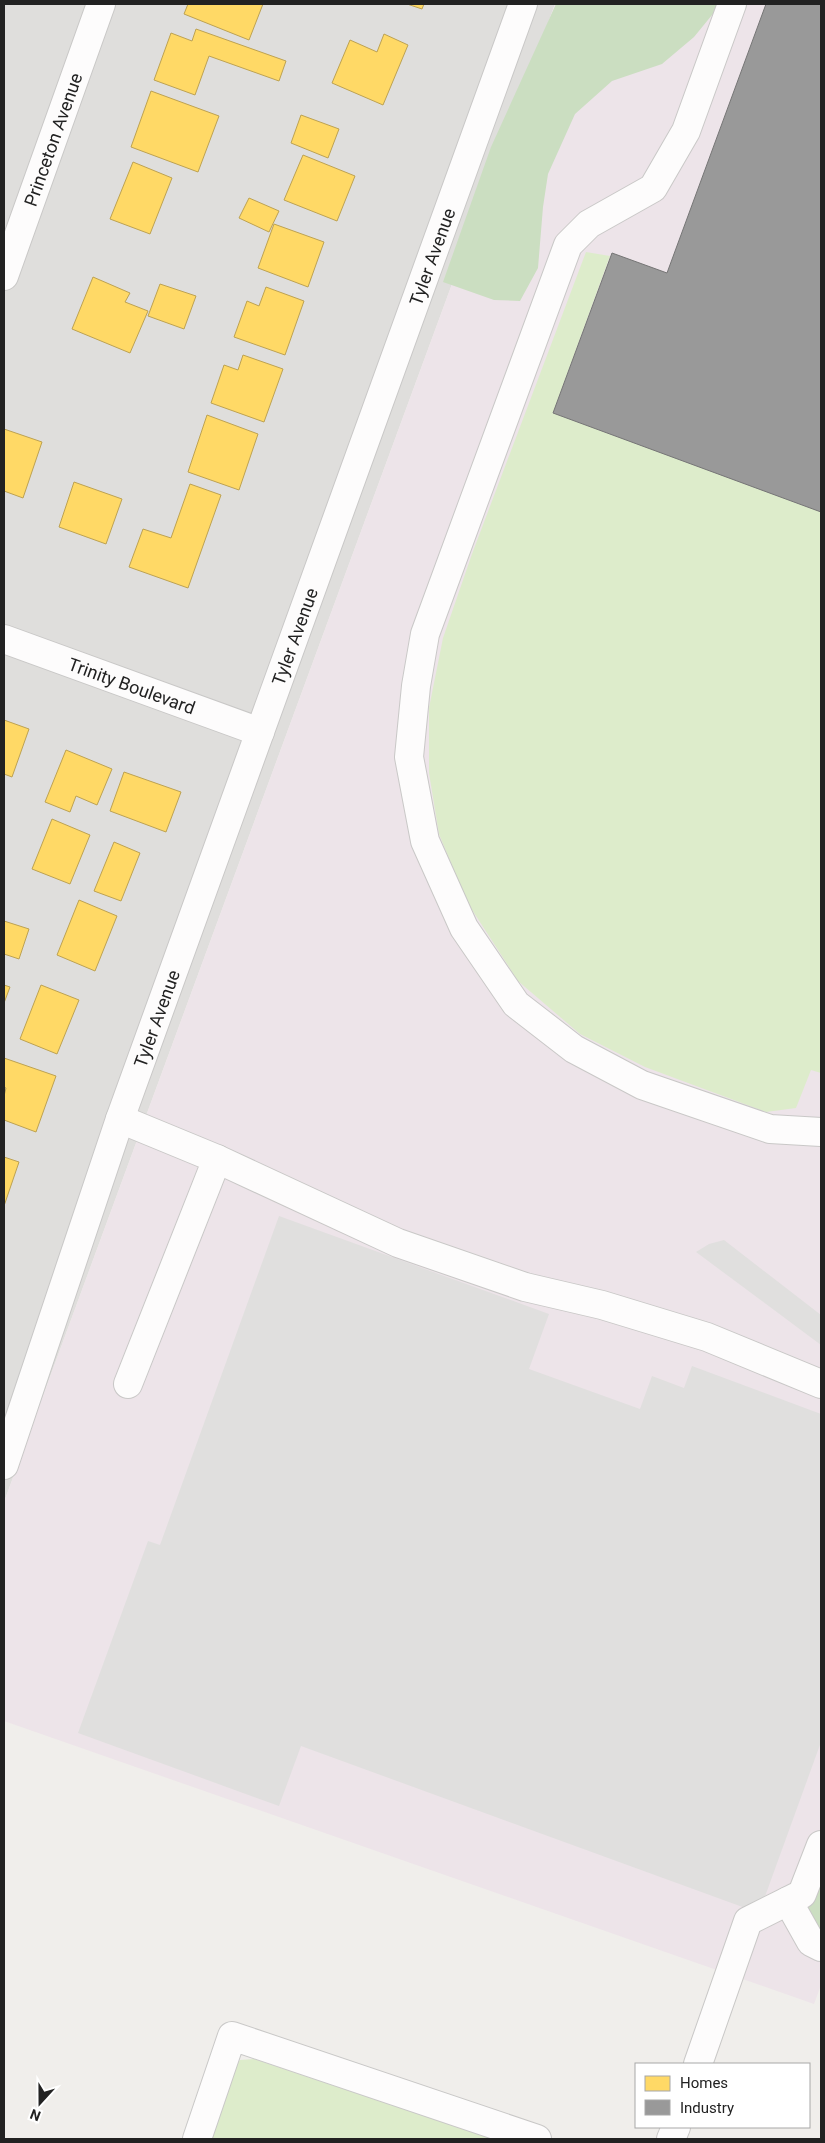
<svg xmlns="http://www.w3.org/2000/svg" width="825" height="2143" font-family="Roboto,sans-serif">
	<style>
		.residential { fill: #dfdedc }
		.industrial { fill: #ede4e9 }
		.grass { fill: #ddeccb }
		.forest { fill: #cbdec1 }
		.parking { fill: #e0dfde }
		.homes { fill: #ffd966; stroke: #bda252 }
		.industry { fill: #999; stroke: #757575 }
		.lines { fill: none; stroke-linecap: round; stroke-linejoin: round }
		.minor-casing { stroke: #c9c8c7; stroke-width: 30 }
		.minor { stroke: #fdfcfc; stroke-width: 28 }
		.labels { text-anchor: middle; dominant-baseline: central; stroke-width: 5; stroke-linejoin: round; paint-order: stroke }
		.street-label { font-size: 18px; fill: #222; stroke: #fff }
	</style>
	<rect width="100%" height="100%" fill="#f0eeeb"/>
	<path class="residential" d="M 4,4 L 555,4 L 4,1502 Z"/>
	<path class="industrial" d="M 555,4 L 821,4 L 821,1985 L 814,2004 L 4,1721 L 4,1502 Z"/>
	<g class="grass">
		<path d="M 586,252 L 610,256 L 553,413 L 821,512 L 821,1073 L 811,1070 L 796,1108 L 766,1112 L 645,1067 L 580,1034 L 518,981 L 467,902 L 439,834 L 429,773 L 429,708 L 443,638 L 472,554 Z"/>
		<path d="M 254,2059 L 493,2139 L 209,2139 L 235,2067 L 240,2060 Z"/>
	</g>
	<g class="forest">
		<path d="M 556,4 L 721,4 L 694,37 L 662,64 L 612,81 L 575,114 L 548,174 L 543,207 L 538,268 L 520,301 L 494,300 L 443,282 L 491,147 Z"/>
		<path d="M 821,1870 L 821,1931 L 813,1927 L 806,1919 L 808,1899 Z"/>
	</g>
	<g class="parking">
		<path d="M 279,1216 L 549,1314 L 529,1369 L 640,1409 L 652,1376 L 684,1388 L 692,1366 L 821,1414 L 821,1742 L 759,1913 L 301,1746 L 279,1806 L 78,1733 L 148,1541 L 160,1545 Z"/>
		<path d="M 724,1240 L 821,1315 L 821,1345 L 696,1252 L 709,1244 Z"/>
	</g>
	<g class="homes">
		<path d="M 188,4 L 263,4 L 249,40 L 184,14 Z"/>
		<path d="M 407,4 L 424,4 L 422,9 Z"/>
		<path d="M 196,29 L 286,61 L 279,81 L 209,56 L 195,95 L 154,80 L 171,33 L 192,41 Z"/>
		<path d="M 384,34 L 408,45 L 383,105 L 332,83 L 350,40 L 377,52 Z"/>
		<path d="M 151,91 L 219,116 L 198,172 L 131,147 Z"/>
		<path d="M 301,115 L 339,129 L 328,158 L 291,143 Z"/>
		<path d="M 303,155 L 355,176 L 337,221 L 284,200 Z"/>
		<path d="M 133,162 L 172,178 L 150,234 L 110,219 Z"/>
		<path d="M 249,198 L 279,211 L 269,232 L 239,218 Z"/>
		<path d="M 274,224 L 324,242 L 308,287 L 258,268 Z"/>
		<path d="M 93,277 L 130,293 L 125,302 L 148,311 L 130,353 L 72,329 Z"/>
		<path d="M 160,284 L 196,296 L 184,329 L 148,316 Z"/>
		<path d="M 266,287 L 304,301 L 285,355 L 234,337 L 247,301 L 259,306 Z"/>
		<path d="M 243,355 L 283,369 L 264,422 L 211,403 L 224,365 L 238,370 Z"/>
		<path d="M 207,415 L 258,434 L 239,490 L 188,472 Z"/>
		<path d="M 4,429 L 42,442 L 23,498 L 4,491 Z"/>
		<path d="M 74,482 L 122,499 L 106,544 L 59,527 Z"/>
		<path d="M 190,484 L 221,495 L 188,588 L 129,567 L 143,529 L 171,538 Z"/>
		<path d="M 4,720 L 29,729 L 12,777 L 4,774 Z"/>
		<path d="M 66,750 L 112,769 L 97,805 L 76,796 L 70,812 L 45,802 Z"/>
		<path d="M 124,772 L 181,792 L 166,832 L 110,811 Z"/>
		<path d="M 52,819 L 90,835 L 70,884 L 32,869 Z"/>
		<path d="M 114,842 L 140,853 L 121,901 L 94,891 Z"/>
		<path d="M 79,900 L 117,916 L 95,971 L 57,955 Z"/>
		<path d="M 4,921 L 29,929 L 19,959 L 4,954 Z"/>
		<path d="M 4,985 L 10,987 L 4,1003 Z"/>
		<path d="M 41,985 L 79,1000 L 57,1054 L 20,1039 Z"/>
		<path d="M 4,1058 L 56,1076 L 36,1132 L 4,1120 L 4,1096 L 6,1088 L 4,1087 Z"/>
		<path d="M 4,1157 L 19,1162 L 4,1206 Z"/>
	</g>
	<path class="industry" d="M 766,4 L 821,4 L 821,512 L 553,413 L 612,253 L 667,273 Z"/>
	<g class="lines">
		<defs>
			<g id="minor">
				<path d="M 732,4 L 686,131 L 653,188 L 589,224 L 568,245 L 425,634 L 416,686 L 409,757 L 425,841 L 464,928 L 516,1004 L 574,1049 L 642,1085 L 770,1129 L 821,1132"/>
				<path id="s1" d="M 4,276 L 101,4"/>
				<path id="s2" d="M 4,639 L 260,732"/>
				<path d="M 120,1119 L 217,1159 L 398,1243 L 525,1287 L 602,1305 L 707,1337 L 821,1384"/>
				<path d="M 128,1384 L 217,1159"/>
				<path id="s3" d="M 4,1465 L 120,1119 L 523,4"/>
				<path d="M 788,1901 L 811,1942 L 821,1947"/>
				<path d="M 698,2064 L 748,1921 L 802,1894 L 821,1845"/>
				<path d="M 197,2139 L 232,2036 L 537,2139"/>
				<path d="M 671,2139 L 676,2127"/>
			</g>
		</defs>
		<use href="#minor" class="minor-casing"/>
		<use href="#minor" class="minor"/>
	</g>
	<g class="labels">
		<g class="street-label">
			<text stroke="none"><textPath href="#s1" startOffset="145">Princeton Avenue</textPath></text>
			<text stroke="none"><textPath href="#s3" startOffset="1282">Tyler Avenue</textPath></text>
			<text stroke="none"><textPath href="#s3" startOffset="878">Tyler Avenue</textPath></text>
			<text stroke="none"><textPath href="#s2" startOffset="136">Trinity Boulevard</textPath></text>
			<text stroke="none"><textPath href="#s3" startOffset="472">Tyler Avenue</textPath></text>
		</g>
	</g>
	<rect width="825" height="2143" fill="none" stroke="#222222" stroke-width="10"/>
	<rect x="635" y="2063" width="175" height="65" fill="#ffffff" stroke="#a7a7a7"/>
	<rect x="645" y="2076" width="25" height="15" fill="#ffd966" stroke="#a7a7a7"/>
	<text x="680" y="2088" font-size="15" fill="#222222">Homes</text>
	<rect x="645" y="2100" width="25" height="15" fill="#999999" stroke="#a7a7a7"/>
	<text x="680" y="2113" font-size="15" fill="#222222">Industry</text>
	<g transform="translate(40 2103) rotate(201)" stroke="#ffffff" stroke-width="4" paint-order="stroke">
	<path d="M0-4L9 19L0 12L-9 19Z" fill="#222222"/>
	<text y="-8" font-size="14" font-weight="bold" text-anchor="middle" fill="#222222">N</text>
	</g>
</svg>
